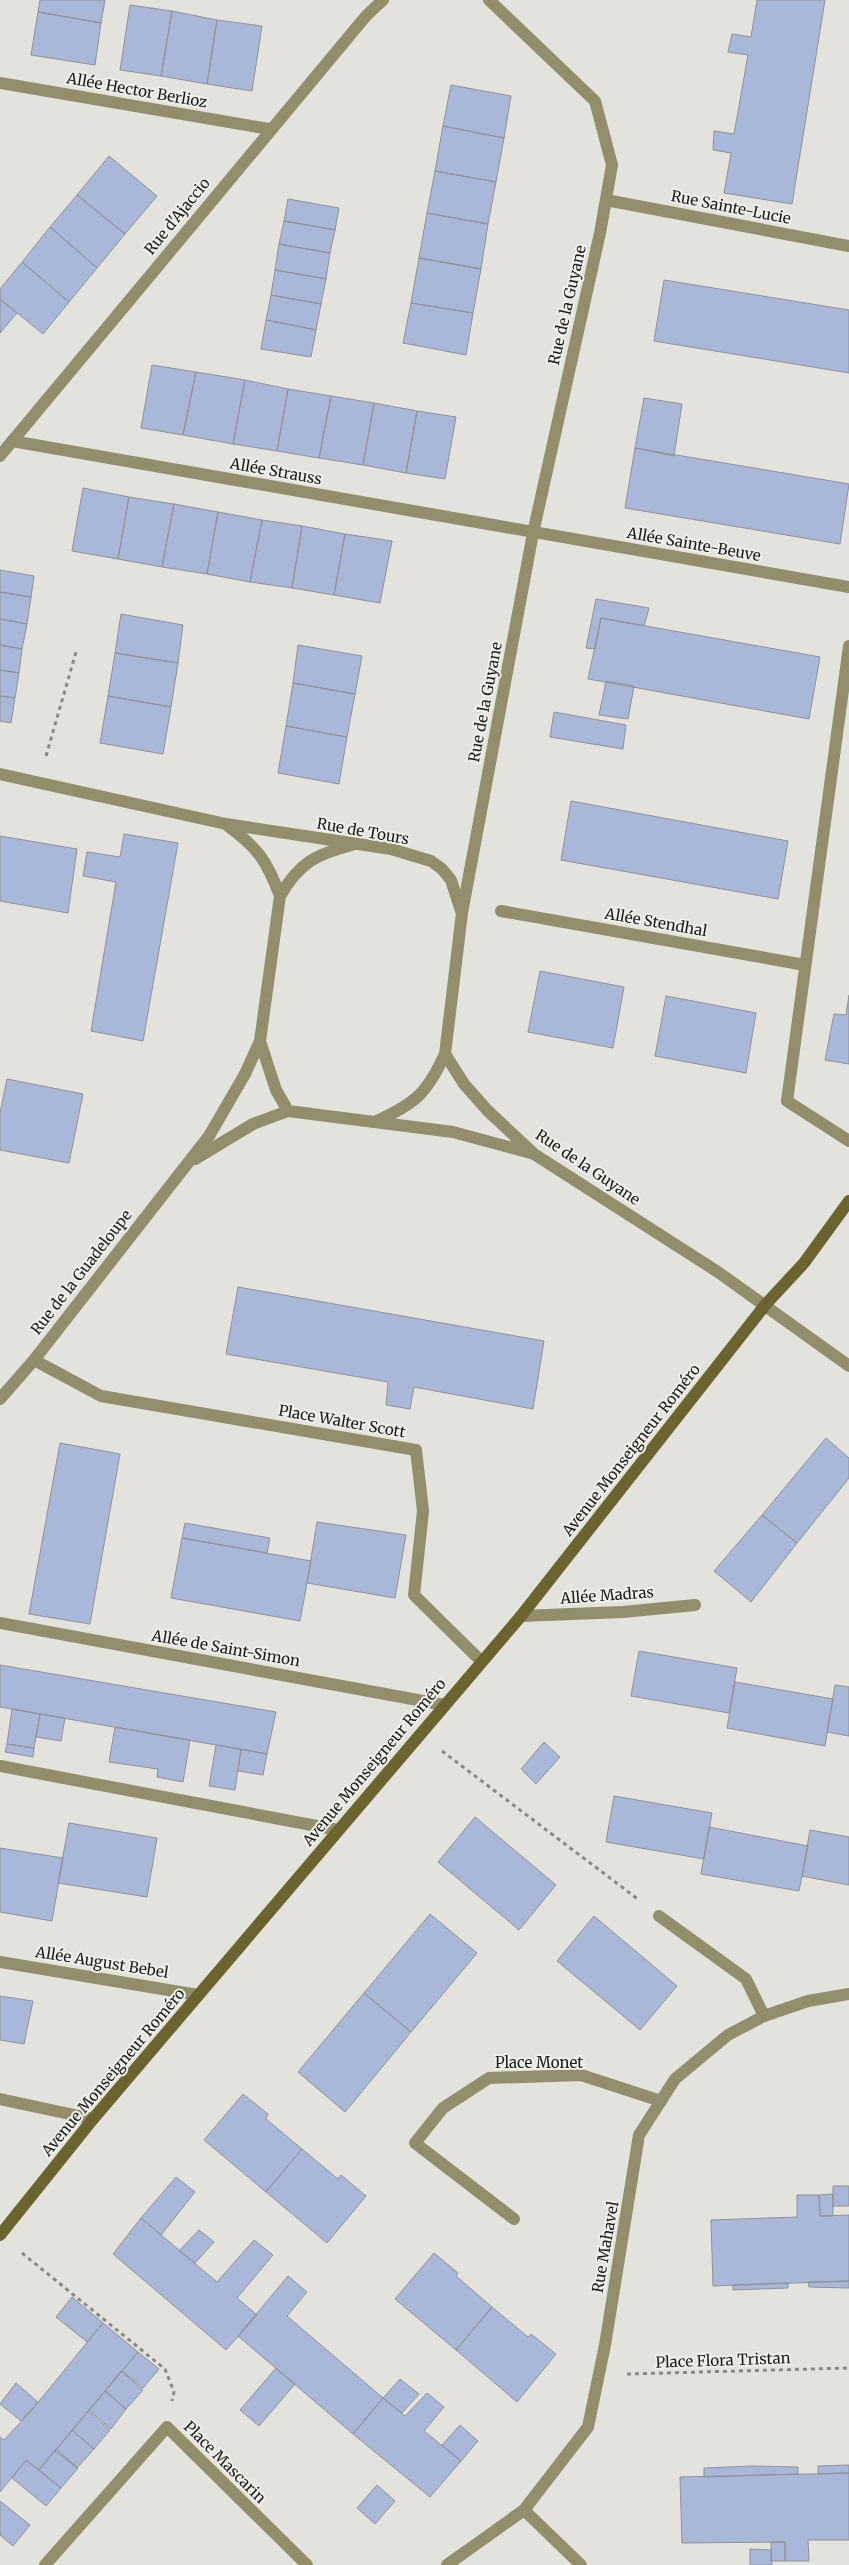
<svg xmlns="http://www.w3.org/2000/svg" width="849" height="2565" viewBox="0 0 849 2565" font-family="Merriweather,serif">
<rect width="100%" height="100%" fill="#e3e2dc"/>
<path fill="#a9b8d9" stroke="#8f9297" d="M40,0H105L101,23L38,12Z
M757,0H825L792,204L724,193L731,153L713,150L714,131L734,134L748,55L728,52L732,34L751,37Z
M130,5L172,11L161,76L120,70Z
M172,11L217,20L207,84L161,76Z
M38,12L101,23L95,65L31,55Z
M217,20L262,26L252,91L207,84Z
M451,85L511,96L504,138L443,126Z
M443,126L504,138L496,182L435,171Z
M109,156L157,196L125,234L77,195Z
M435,171L496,182L488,224L427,213Z
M77,195L125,234L97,268L50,227Z
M288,199L339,208L335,230L284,221Z
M427,213L488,224L481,269L419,258Z
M284,221L335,230L330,253L279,244Z
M50,227L97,268L69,302L22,262Z
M279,244L330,253L326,279L275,270Z
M419,258L481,269L473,313L411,303Z
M22,262L69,302L43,334L0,299V289Z
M275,270L326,279L321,304L271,295Z
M664,280L849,310V373L654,341Z
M271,295L321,304L316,330L266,320Z
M0,299L17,313L0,333Z
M411,303L473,313L466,355L403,343Z
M266,320L316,330L311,357L261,349Z
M152,365L196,372L183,435L141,428Z
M196,372L245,380L233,444L183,435Z
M245,380L288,389L277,451L233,444Z
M288,389L331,396L319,458L277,451Z
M331,396L374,403L363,465L319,458Z
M644,398L682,404L674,456L635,448Z
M374,403L417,411L406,473L363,465Z
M417,411L456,417L445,479L406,473Z
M635,448L849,484L840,544L625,508Z
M83,488L129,497L118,559L72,551Z
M129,497L174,504L162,567L118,559Z
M174,504L218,512L207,574L162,567Z
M218,512L262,520L250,582L207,574Z
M262,520L302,526L292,588L250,582Z
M302,526L345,534L334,595L292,588Z
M345,534L392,541L380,603L334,595Z
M0,570L34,576L31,597L0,592Z
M0,592L31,597L27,624L0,619Z
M596,599L649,608L644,626L601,618L595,649L586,648Z
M121,614L183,625L178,663L115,653Z
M601,618L820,657L809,719L588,679Z
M0,619L27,624L22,649L0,645Z
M0,645L22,649L19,673L0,670Z
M298,645L362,656L355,694L293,683Z
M115,653L178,663L171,707L108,696Z
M0,670L19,673L15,698L0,696Z
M606,681L634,686L628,719L599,715Z
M293,683L355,694L347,737L286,726Z
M0,696L15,698L11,723L0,721Z
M108,696L171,707L163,754L100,743Z
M554,712L626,725L623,749L550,737Z
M286,726L347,737L339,784L278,773Z
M571,801L788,841L778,899L561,860Z
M124,834L178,843L143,1041L91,1031L116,882L83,876L87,852L120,857Z
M0,836L77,849L68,913L0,901Z
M540,971L624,987L613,1048L528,1032Z
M849,995V1064L825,1060L834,1014L846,1015Z
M666,996L756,1013L746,1073L655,1056Z
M7,1079L83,1094L69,1163L0,1150V1113Z
M238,1287L544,1341L533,1409L414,1387L410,1409L386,1405L388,1382L226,1354Z
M826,1438L849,1458V1478L797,1543L762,1515Z
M60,1443L120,1454L90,1624L29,1614Z
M762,1515L797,1543L751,1602L714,1571Z
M317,1522L406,1535L395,1598L307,1583Z
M185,1523L270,1538L267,1553L182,1538Z
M182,1538L311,1561L300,1621L171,1598Z
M639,1651L737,1668L729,1713L631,1696Z
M0,1665L276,1712L267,1754L0,1707Z
M735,1682L833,1699L825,1746L727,1728Z
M835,1685L849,1687V1736L827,1732Z
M12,1709L40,1714L34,1748L7,1744Z
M40,1714L65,1718L61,1741L36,1737Z
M115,1727L190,1740L183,1782L157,1777L158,1769L109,1762Z
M544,1742L560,1757L536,1784L521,1769Z
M7,1744L34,1748L33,1757L5,1752Z
M216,1745L241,1749L235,1790L209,1786Z
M241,1749L267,1754L263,1775L238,1771Z
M614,1796L712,1813L704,1859L606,1842Z
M475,1817L556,1885L519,1930L438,1862Z
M69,1823L157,1838L147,1897L58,1883Z
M709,1827L808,1846L799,1891L701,1874Z
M810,1830L849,1837V1885L802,1876Z
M0,1848L63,1858L52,1921L0,1912Z
M430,1914L477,1953L411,2032L364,1993Z
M594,1916L677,1986L640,2030L557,1961Z
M364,1993L411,2032L345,2112L298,2072Z
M0,1996L33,2001L24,2044L0,2040Z
M243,2094L268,2114L266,2119L302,2149L266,2192L204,2140Z
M302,2149L338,2179L341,2175L366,2196L327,2243L266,2192Z
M176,2177L195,2192L161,2235L141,2218Z
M833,2186H849V2206H833Z
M833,2194V2216H820L819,2195Z
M797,2195H819L820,2216L849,2215V2281L713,2286L711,2220L797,2217Z
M141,2218L217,2282L254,2240L273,2255L237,2298L257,2315L226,2350L113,2254Z
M199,2230L214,2242L195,2263L179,2251Z
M434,2253L458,2273L456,2276L492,2307L456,2350L395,2299Z
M288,2276L307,2292L287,2316L383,2398L353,2434L238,2336Z
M849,2281V2288L809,2287L808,2282Z
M788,2283V2288L733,2290V2285Z
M72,2297L103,2323L87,2342L56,2317Z
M492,2307L528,2337L531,2334L556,2354L517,2402L456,2350Z
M103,2323L138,2352L39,2470L26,2460L0,2492V2437L4,2440L31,2411Z
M138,2352L159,2369L143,2388L122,2371Z
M276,2368L295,2384L259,2426L240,2410Z
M121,2371L143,2390L126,2409L105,2391Z
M400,2379L419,2394L402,2413L383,2398Z
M16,2383L38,2402L21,2421L0,2404Z
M105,2391L126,2409L111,2429L89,2410Z
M427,2393L444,2407L424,2431L461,2461L430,2497L353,2434L383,2398L405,2416Z
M88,2411L110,2430L94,2449L72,2430Z
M460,2425L478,2441L461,2461L442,2445Z
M72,2430L94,2449L77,2468L55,2451Z
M56,2449L78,2468L61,2488L39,2470Z
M26,2460L61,2488L46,2506L12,2478Z
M849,2465V2473L818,2474V2466Z
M753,2466L798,2467V2474L704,2477V2468Z
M849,2473V2540H808L809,2561H785V2542L682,2543L680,2477Z
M377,2485L395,2501L375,2524L357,2508Z
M0,2501L30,2525L13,2546L0,2535Z
M771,2542H785V2561H771Z
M750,2549L771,2550L772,2565H750Z"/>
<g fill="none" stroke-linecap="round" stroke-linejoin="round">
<path stroke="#8a8984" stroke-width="3" stroke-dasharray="4 4" stroke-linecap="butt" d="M46,756L76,652
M442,1751L639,1900
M22,2253L165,2369L174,2392L172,2401
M627,2374L849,2368"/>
<path stroke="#928d6a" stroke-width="12" d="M0,83L269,129
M12,441L849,587
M501,911L805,965
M34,1360L101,1396L416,1450L423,1511L414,1595L481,1661
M521,1616L623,1612L695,1605
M0,1623L445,1705
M0,1766L338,1830
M659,1916L746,1979L764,2016
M0,1962L198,1995
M0,2099L93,2119
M514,2219L415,2143L443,2108L489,2078L581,2075L661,2101"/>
<path stroke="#928d6a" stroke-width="12" d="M489,0L595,101L612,165L600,233L533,533L462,913L445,1054L464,1084L488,1111L534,1154L718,1272L849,1366
M606,200L849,246
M0,456L366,16L383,0
M849,646L787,1101L849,1141
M0,774L226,824L391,849L431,861L442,869L451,880L461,911
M228,826C258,848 267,861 280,896
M260,1041L276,1090L288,1111
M377,1121C416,1103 427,1093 445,1054
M195,1159L253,1124L288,1111L453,1132L531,1153
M0,1399L34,1360L209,1136L245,1074L260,1041L280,896C299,863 316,854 352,845
M524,2510L581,2565
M45,2565L167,2427L307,2565
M447,2565L524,2510L588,2427L605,2345L639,2135L675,2079L728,2035L764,2016L808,2001L849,1994"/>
<path stroke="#6c642e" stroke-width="12" d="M0,2235L93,2119L521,1616L766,1304L804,1263L849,1201"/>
</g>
<g text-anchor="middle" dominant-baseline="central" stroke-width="4" stroke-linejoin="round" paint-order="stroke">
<g font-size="15" fill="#1c1b19" stroke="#f0efe9">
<text transform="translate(137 90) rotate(10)">Allée Hector Berlioz</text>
<text transform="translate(731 207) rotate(11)">Rue Sainte-Lucie</text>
<text transform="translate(177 216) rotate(-51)">Rue d'Ajaccio</text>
<text transform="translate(567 305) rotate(-77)">Rue de la Guyane</text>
<text transform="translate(276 471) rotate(10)">Allée Strauss</text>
<text transform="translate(694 544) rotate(10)">Allée Sainte-Beuve</text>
<text transform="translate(485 702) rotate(-79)">Rue de la Guyane</text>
<text transform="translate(363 831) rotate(10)">Rue de Tours</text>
<text transform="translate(656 922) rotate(10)">Allée Stendhal</text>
<text transform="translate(588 1167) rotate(34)">Rue de la Guyane</text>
<text transform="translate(81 1272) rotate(-52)">Rue de la Guadeloupe</text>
<text transform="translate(342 1421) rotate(10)">Place Walter Scott</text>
<text transform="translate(631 1450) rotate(-52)">Avenue Monseigneur Roméro</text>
<text transform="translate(607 1595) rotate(-4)">Allée Madras</text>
<text transform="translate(226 1648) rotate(10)">Allée de Saint-Simon</text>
<text transform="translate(374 1762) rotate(-50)">Avenue Monseigneur Roméro</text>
<text transform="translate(102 1962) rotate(9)">Allée August Bebel</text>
<text x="539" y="2062">Place Monet</text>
<text transform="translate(113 2072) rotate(-50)">Avenue Monseigneur Roméro</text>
<text transform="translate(605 2247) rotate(-80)">Rue Mahavel</text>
<text transform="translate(723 2360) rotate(-2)">Place Flora Tristan</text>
<text transform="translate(225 2462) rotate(45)">Place Mascarin</text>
</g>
</g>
</svg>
